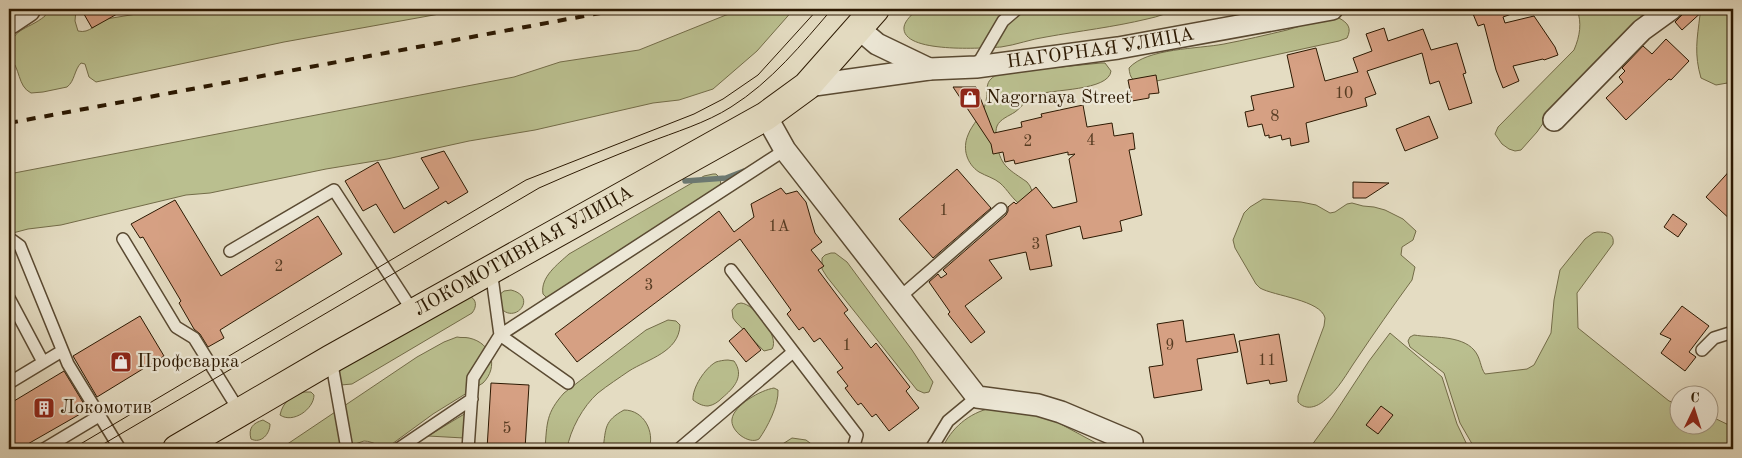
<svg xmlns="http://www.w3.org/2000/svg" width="1742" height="458" viewBox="0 0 1742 458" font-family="'Old Standard TT',serif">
<rect width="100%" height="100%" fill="#e4dcc2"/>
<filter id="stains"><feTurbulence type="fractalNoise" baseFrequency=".004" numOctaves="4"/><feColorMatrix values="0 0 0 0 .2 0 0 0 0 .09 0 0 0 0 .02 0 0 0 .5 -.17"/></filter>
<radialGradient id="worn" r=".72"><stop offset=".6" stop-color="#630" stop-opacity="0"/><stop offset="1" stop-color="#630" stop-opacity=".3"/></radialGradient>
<path fill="#babf8f" stroke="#736c48" d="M47,9H76L75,21L78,31C90,34 96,23 106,19L167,9H467L284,42L96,82L89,77L85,64L81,63C74,70 75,81 67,87L43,92L31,93C17,86 21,68 9,57C9,27 27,31 45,16Z
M747,9H794L757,51L713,89L679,100L653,103L535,130L469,141L387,159L326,169L210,193L186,195L61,225L28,229L9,234V174L514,77L560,62L639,50L726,15Z
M917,9H1180C1169,12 1158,17 1147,19C1114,27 1079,31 1046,37C1031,39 1016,45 1001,47C985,48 901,54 904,27C905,20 913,14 917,9Z
M1577,9H1662L1564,93L1537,132L1521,150L1515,151L1509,149L1502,144L1495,134L1498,127L1574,50C1580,36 1582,23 1577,9Z
M1707,9H1733V82L1716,85L1701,78C1694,54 1697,39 1700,15Z
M1339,18C1348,23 1352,28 1347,38L1339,41L1143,84C1133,81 1130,79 1129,68C1147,48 1198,49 1224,44C1245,40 1266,35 1287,30C1304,25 1320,19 1339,18Z
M1101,63H1105L1111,71C1109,91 1052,89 1035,95C1026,99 1022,107 1015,112C1009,116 1000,119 997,126C995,132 996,140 997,145C1001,167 1010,170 1027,182L1030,186L1034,196L1021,205C1012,199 1008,190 1000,183C994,178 986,176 979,172C967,164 962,149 968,135C972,124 982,116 985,105C990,89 981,81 1001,73Z
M713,174H716L720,178L721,186L547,298L543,294C540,277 558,264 569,254L704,176Z
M1263,199L1301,202L1316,205L1330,213L1335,212L1347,204L1352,203L1363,206L1374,207L1385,210L1403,219L1416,231L1413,240L1402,247L1401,255L1415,267L1412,280C1393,306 1374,333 1356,360C1347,373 1338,390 1325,400C1317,407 1306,411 1298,402V396L1324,326C1324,323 1325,321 1325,318C1321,300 1274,296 1260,288L1256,284L1235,248L1233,240L1244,213L1250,207Z
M1597,232C1606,232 1615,233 1613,244L1577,293L1578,328L1669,401L1679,404L1680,426H1710V416L1733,427V449H1475L1460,423L1444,373L1410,347L1408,341L1410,337L1414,335C1432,338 1461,335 1474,350C1481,358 1480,367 1485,374L1527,369L1534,365L1551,333L1554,300L1560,270L1585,239L1593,233Z
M831,253H835L847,262L912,350L933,382L929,392L924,393L917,390L827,277L822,269V258L825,255Z
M511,290C539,297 514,326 500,307L499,295L504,291Z
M469,296C477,299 477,307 472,313L352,384L341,385L338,373L344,367Z
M741,303C755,304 780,337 772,349L764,351L736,322L733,318L732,310L737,304Z
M668,320L676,321L680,325C679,352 648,359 629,371C619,378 608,385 598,393C583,406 570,430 567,449H545C547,423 546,413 564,393L646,330Z
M1390,333L1442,377L1457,424L1469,449H1309L1333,416L1369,361Z
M457,337C461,338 465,337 469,338C492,343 499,367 483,383L433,414L392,444C382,450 374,441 364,441L355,444L351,449H280L417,357L444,342Z
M728,360L734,361C745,376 734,388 722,398C718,402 714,405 708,406C702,406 697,403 693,400C692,388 705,368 716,362C719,361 724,360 728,360Z
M774,388L778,390C779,405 767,428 759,439C749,445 730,431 732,419C734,405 761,390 774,388Z
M304,392H311L314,395C314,409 293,424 280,415C283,401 292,396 304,392Z
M991,408L1044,415L1107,449H942C951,428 969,413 991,408Z
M624,410C644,410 655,432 649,449H603C606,428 604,421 624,410Z
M466,413L464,438L428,436Z
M263,420L270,424C270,434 261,444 251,439C248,428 253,423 263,420Z
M792,438L806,440L818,449H778L781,445Z"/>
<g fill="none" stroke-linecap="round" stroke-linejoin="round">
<path stroke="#6d7971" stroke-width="5.5" d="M685,181L726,178L744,171"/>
</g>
<path fill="#d6a083" stroke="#2c1902" d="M81,9H126L92,28Z
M1471,9H1519L1520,11L1503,17L1505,23L1534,16L1555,47L1558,55L1544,60L1543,59L1513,66L1519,81L1503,88L1496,70L1484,24L1478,26Z
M1683,9H1705L1682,30L1675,22L1682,15Z
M1384,28L1388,41L1423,29L1431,50L1457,43L1466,73L1463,74L1472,103L1449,110L1439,81L1430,84L1422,53L1367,71L1376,94L1365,98L1367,106L1306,123L1309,142L1291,146L1290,138L1282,140L1281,135L1269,138V135L1265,136L1262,124L1248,127L1245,112L1254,110L1251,96L1294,87L1287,55L1316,48L1325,81L1358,72L1353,58L1372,51L1366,34Z
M1666,39L1689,61L1671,80L1669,79L1626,120L1606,98L1623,82L1619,77L1625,71L1622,68L1643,46L1652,54Z
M1156,75L1159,93L1149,94V98L1132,101L1128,80Z
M953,87H976L994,133L1022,127L1021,122L1042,117L1041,114L1083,105L1087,127L1112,123L1114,136L1133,133L1135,149L1129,150L1142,215L1120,221L1122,231L1083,239L1080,226L1046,235L1052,266L1030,270L1026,252L989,260L1002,278L965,306L985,332L971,343L948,314L950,312L929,282L938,274L941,278L947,274L943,270L1006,215L1008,211V207L1014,202L1016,204L1036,187L1053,208L1077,202L1069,159L1075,154L1068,155V152L1015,164L1014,160L1005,162L1003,152L993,154L991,144Z
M1429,116L1438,138L1405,151L1396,129Z
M444,151L468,192L448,204L446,201L394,233L376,204L363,211L345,181L378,162L404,209L439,188L421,158Z
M1733,167V222L1706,197Z
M957,169L991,208L933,258L899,219Z
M1353,182L1389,183L1366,198H1353Z
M781,188L786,194L797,191L806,202L815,233L822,242L811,250L824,266L818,270L848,310L844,313L871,348L876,343L910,387L906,391L919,408L889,431L876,414L872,417L861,403L858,405L845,388L848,386L837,372L843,368L820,338L814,342L803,327L799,330L787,314L791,310L740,239L577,362L555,334L719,211L734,232L754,217L751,204Z
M175,200L221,276L318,216L342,254L220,330L224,338L208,347L200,334L194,329L179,303L181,301L143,237L140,238L131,224Z
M1673,214L1687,224L1678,237L1664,227Z
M1682,306L1709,326L1689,352L1696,357L1685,371L1661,353L1671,339L1660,334Z
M140,316L164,356L97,397L73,356Z
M1183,320L1186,342L1234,334L1238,352L1197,359L1202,390L1154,398L1149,367L1163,365L1157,324Z
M744,328L761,350L746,362L729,341Z
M1279,334L1287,381L1270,384L1269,380L1247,384L1239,341Z
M64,371L84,404L79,408L82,413L19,449H9V404Z
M491,383L529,385L525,449H487Z
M1381,406L1393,415L1378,434L1366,425Z"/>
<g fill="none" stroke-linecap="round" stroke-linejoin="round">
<g stroke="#5a4a32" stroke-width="14">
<path id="service" d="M976,67L1003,21L1017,9
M9,238L20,246L68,364L120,449
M123,239L176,327L194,338L240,412
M230,251L334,190L414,313
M491,270L500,335L785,150
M731,270L857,435L853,449
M900,297L1001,209
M9,298L43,362
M1702,350L1714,338L1733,332
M331,359L347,449
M9,383L62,351
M44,449L99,416
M398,449L472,399
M468,449L473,378L500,335L568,383
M679,449L793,352
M931,449L948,421L977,397"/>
</g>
<g stroke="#5a4a32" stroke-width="24">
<g id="minor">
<path d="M858,28L877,44L929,69"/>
<path id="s1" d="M807,86L929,69L976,67L1118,48L1332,9"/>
<path d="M766,116L785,150L977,397L1038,405L1061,412L1132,442"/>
<path d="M1554,120L1642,30L1671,9"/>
</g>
</g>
<g stroke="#5a4a32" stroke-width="29">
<path id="tertiary" d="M9,21L27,9"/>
</g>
<g stroke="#2c1902" stroke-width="30">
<g id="primary">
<path id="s2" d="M177,449L331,359L766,116L807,86L875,9"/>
</g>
</g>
<use href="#service" stroke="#ede8d7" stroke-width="11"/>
<use href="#minor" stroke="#ede8d7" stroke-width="21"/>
<use href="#tertiary" stroke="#ede8d7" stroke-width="26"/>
<use href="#primary" stroke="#e4dcc2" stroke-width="28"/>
<path stroke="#2c1902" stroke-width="1" d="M72,449L526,180L694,114L723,99L758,75L818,9
M95,449L539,188C575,172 611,157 647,143C675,132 706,123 731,107C771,82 802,44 832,9"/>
<path stroke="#2c1902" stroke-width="4" stroke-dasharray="9 9" stroke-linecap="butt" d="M9,123L622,9"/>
</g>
<defs>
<g id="shop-square" transform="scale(1.125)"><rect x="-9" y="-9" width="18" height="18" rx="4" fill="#8f2418" stroke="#ede8d7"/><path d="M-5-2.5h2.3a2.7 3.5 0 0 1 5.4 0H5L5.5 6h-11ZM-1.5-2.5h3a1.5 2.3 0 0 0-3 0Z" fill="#fff"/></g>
<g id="building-square" transform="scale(1.125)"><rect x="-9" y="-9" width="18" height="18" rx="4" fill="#8f2418" stroke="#ede8d7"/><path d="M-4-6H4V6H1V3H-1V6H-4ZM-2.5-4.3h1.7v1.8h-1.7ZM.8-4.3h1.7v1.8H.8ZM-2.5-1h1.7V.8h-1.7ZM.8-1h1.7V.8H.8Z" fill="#fff"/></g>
</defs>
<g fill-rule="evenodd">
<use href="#shop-square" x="970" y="98"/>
<use href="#shop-square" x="121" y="362"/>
<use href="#building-square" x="44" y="408"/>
</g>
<g text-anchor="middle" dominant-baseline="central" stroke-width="4.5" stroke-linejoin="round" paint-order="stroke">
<g font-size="16" fill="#563b22">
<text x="1344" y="94">10</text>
<text x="1275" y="117">8</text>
<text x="1091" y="141">4</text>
<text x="1028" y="142">2</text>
<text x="944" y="211">1</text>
<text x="779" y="227">1А</text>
<text x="1036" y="245">3</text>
<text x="279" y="267">2</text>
<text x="649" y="286">3</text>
<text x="847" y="346">1</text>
<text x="1170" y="346">9</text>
<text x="1267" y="361">11</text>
<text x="507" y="429">5</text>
</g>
<g font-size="19" fill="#2c1902" stroke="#ede8d7">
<text stroke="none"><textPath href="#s1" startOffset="296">НАГОРНАЯ УЛИЦА</textPath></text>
<text stroke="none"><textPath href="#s2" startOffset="399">ЛОКОМОТИВНАЯ УЛИЦА</textPath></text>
</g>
<g font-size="19" fill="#2c1902" stroke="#ede8d7" text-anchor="start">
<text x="986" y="98">Nagornaya Street</text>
<text x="137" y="362">Профсварка</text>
<text x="60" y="408">Локомотив</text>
</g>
</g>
<rect width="1742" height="458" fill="none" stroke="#e4dcc2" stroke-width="30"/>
<rect x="10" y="10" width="1722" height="438" fill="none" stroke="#2c1902" stroke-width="2.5"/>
<rect x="15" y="15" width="1712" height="428" fill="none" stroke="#2c1902"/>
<g transform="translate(1694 410) rotate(4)"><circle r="24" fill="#ede8d7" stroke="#a09582"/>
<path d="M0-4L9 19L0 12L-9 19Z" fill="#8f2418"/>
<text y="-8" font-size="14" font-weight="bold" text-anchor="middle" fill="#2c1902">С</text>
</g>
<rect width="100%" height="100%" filter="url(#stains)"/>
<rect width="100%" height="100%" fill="url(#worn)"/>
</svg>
